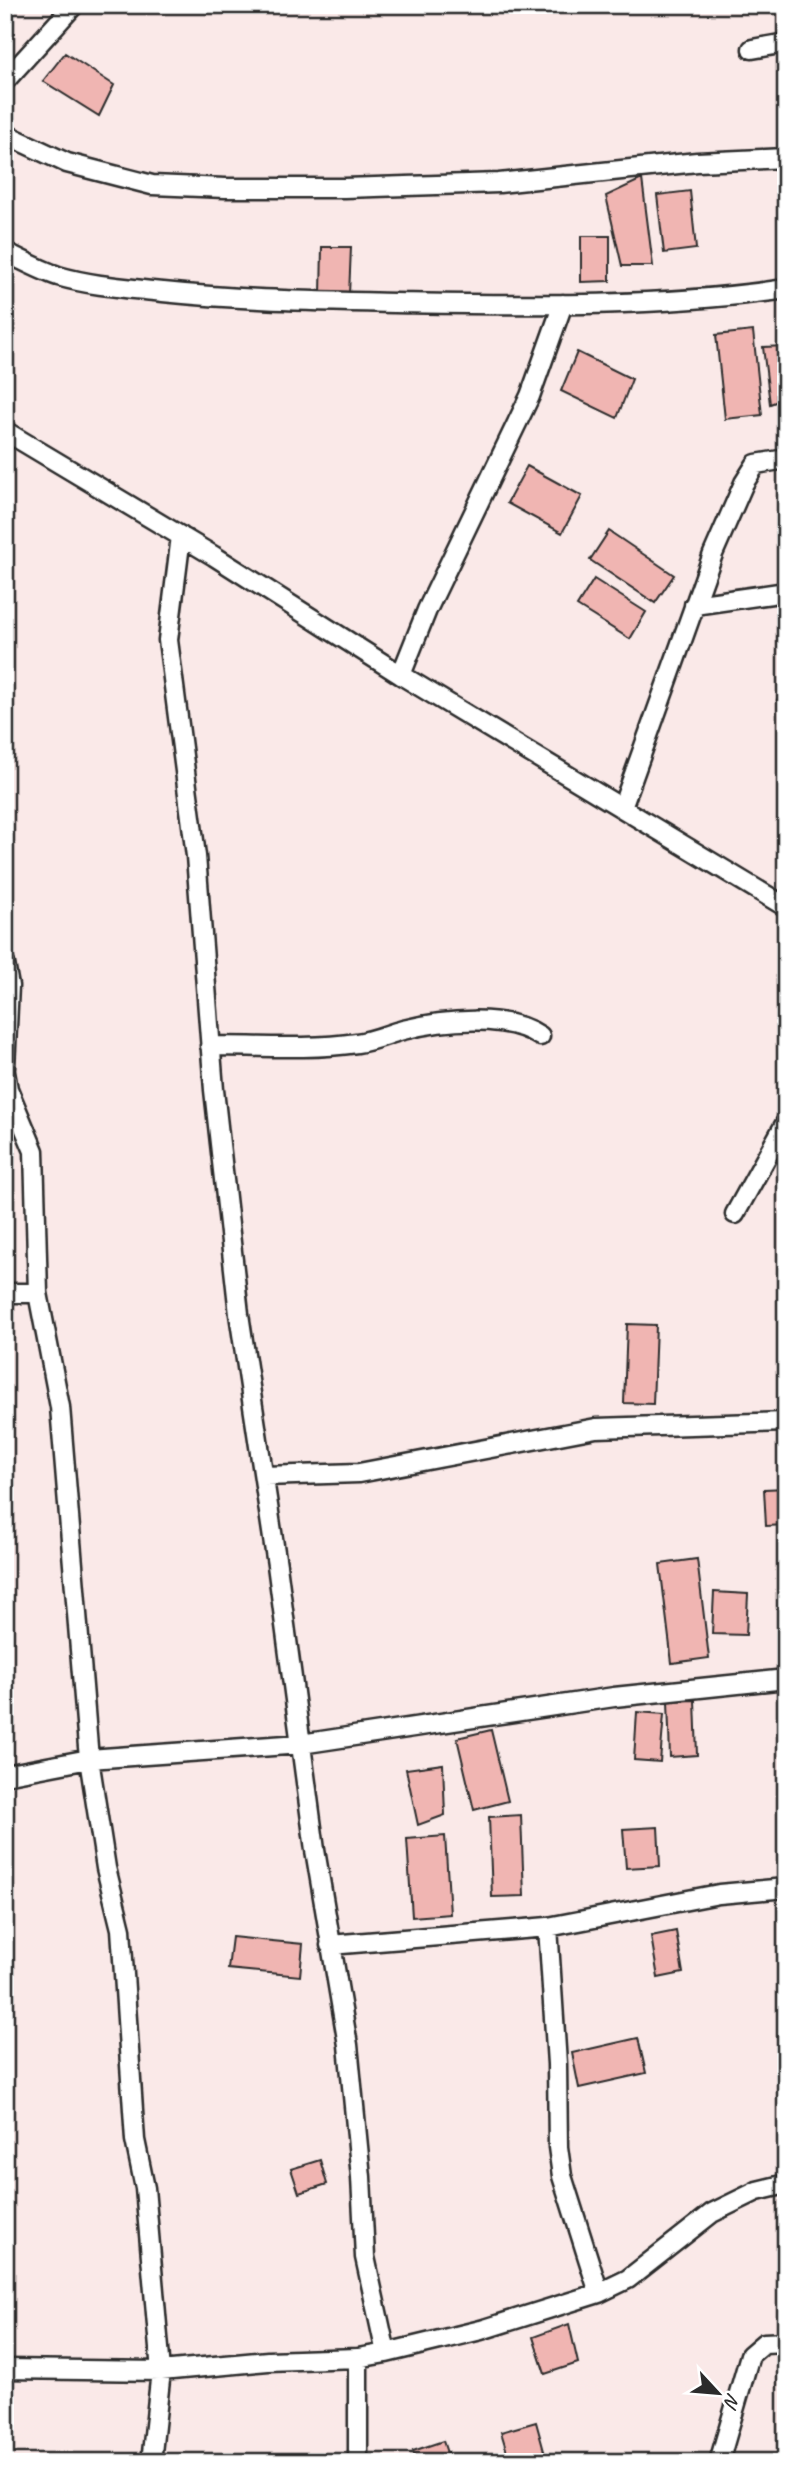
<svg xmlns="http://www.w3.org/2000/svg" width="791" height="2467" viewBox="0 0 791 2467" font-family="Caveat,sans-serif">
<rect width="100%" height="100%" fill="#fae9e8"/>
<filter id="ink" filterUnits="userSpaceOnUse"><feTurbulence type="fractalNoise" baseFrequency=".0143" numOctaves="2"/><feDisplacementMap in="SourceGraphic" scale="14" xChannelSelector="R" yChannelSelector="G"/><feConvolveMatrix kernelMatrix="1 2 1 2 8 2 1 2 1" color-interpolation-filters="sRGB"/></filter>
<g filter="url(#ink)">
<path fill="#f0b5b2" stroke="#2b2b2b" stroke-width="2" d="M65,53L114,85L99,116L43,81Z
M642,179L653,266H622L606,196Z
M690,191L696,249L664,253L657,195Z
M581,236H610V281L581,282Z
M322,247H351L349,295L321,294Z
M753,331L762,415L725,419L716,335Z
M786,346V398L770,404L763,347Z
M577,352L632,379L617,418L561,391Z
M527,466L582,496L562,533L507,503Z
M609,531L674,575L655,603L590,560Z
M594,579L646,612L630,639L577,606Z
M786,682V704L777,700Z
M627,1324L656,1325L653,1404L624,1403Z
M786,1488V1525L766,1526L764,1489Z
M697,1559L709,1658L672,1663L660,1564Z
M714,1592L748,1594L746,1635L712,1634Z
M695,1700L697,1755L670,1757L668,1701Z
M637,1712L664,1714L660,1762L634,1760Z
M491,1730L508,1801L474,1810L457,1738Z
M443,1764L445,1815L418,1825L406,1769Z
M521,1815L524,1896L492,1897L489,1817Z
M658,1827L660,1866L626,1868L623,1829Z
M445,1836L450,1914L412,1917L407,1839Z
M676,1931L683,1973L658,1978L651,1936Z
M232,1937L303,1944L300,1976L228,1969Z
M638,2038L646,2073L579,2088L572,2053Z
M320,2160L327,2184L299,2193L291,2169Z
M569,2324L578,2363L545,2374L533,2337Z
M536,2422L547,2462H510L501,2432Z
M443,2441L450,2462H416L413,2451Z"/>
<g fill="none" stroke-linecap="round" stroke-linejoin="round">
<g stroke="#2b2b2b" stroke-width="23">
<path id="minor" d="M752,49L786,43
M5,81L74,5
M5,134L67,163L152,185L225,188H344L499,183L697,162L786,158
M5,252C22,260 40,270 58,276C92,286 127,288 163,292C240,300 317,301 395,303C525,305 657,308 786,289
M5,431L214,556L401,675L786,907
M181,536L168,640L196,856L214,1090L239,1314L277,1565L315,1850L348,2045L361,2177L365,2257L386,2353
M694,605L786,592
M401,675L427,610L530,396L563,304
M622,808L713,554L744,483L756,464L786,459
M5,964L9,986L5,1068
M210,1046C259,1046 308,1050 357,1043C373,1041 388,1034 403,1030C442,1020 507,1013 540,1036
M5,1072L8,1089L34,1151L38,1293L60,1407L89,1759L106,1868L121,1929L135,2140L145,2188L161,2371L151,2462
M735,1214L786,1122
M5,1293H38
M264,1476L359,1473L596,1428L786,1422
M5,1775L89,1759L301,1744L614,1697L786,1679
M548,1927L557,2064L558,2147L562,2176L599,2293
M330,1945L548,1927L719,1894L786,1888
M5,2369L161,2371L268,2361L358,2358L386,2353L481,2330L599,2293L628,2279L712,2213L757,2191L786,2184
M358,2462V2358
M719,2462L750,2355L764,2343L786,2342"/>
</g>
<use href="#minor" stroke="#fff" stroke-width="18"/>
</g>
</g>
<rect width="791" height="2467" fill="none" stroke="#fff" stroke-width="28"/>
<rect x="14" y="14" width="763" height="2439" fill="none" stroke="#2b2b2b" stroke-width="2.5" filter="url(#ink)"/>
<g transform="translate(718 2393) rotate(116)" stroke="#ffffff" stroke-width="5" paint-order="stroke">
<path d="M0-5L12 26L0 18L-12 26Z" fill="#2b2b2b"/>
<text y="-10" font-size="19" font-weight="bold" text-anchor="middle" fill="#2b2b2b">N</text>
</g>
</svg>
